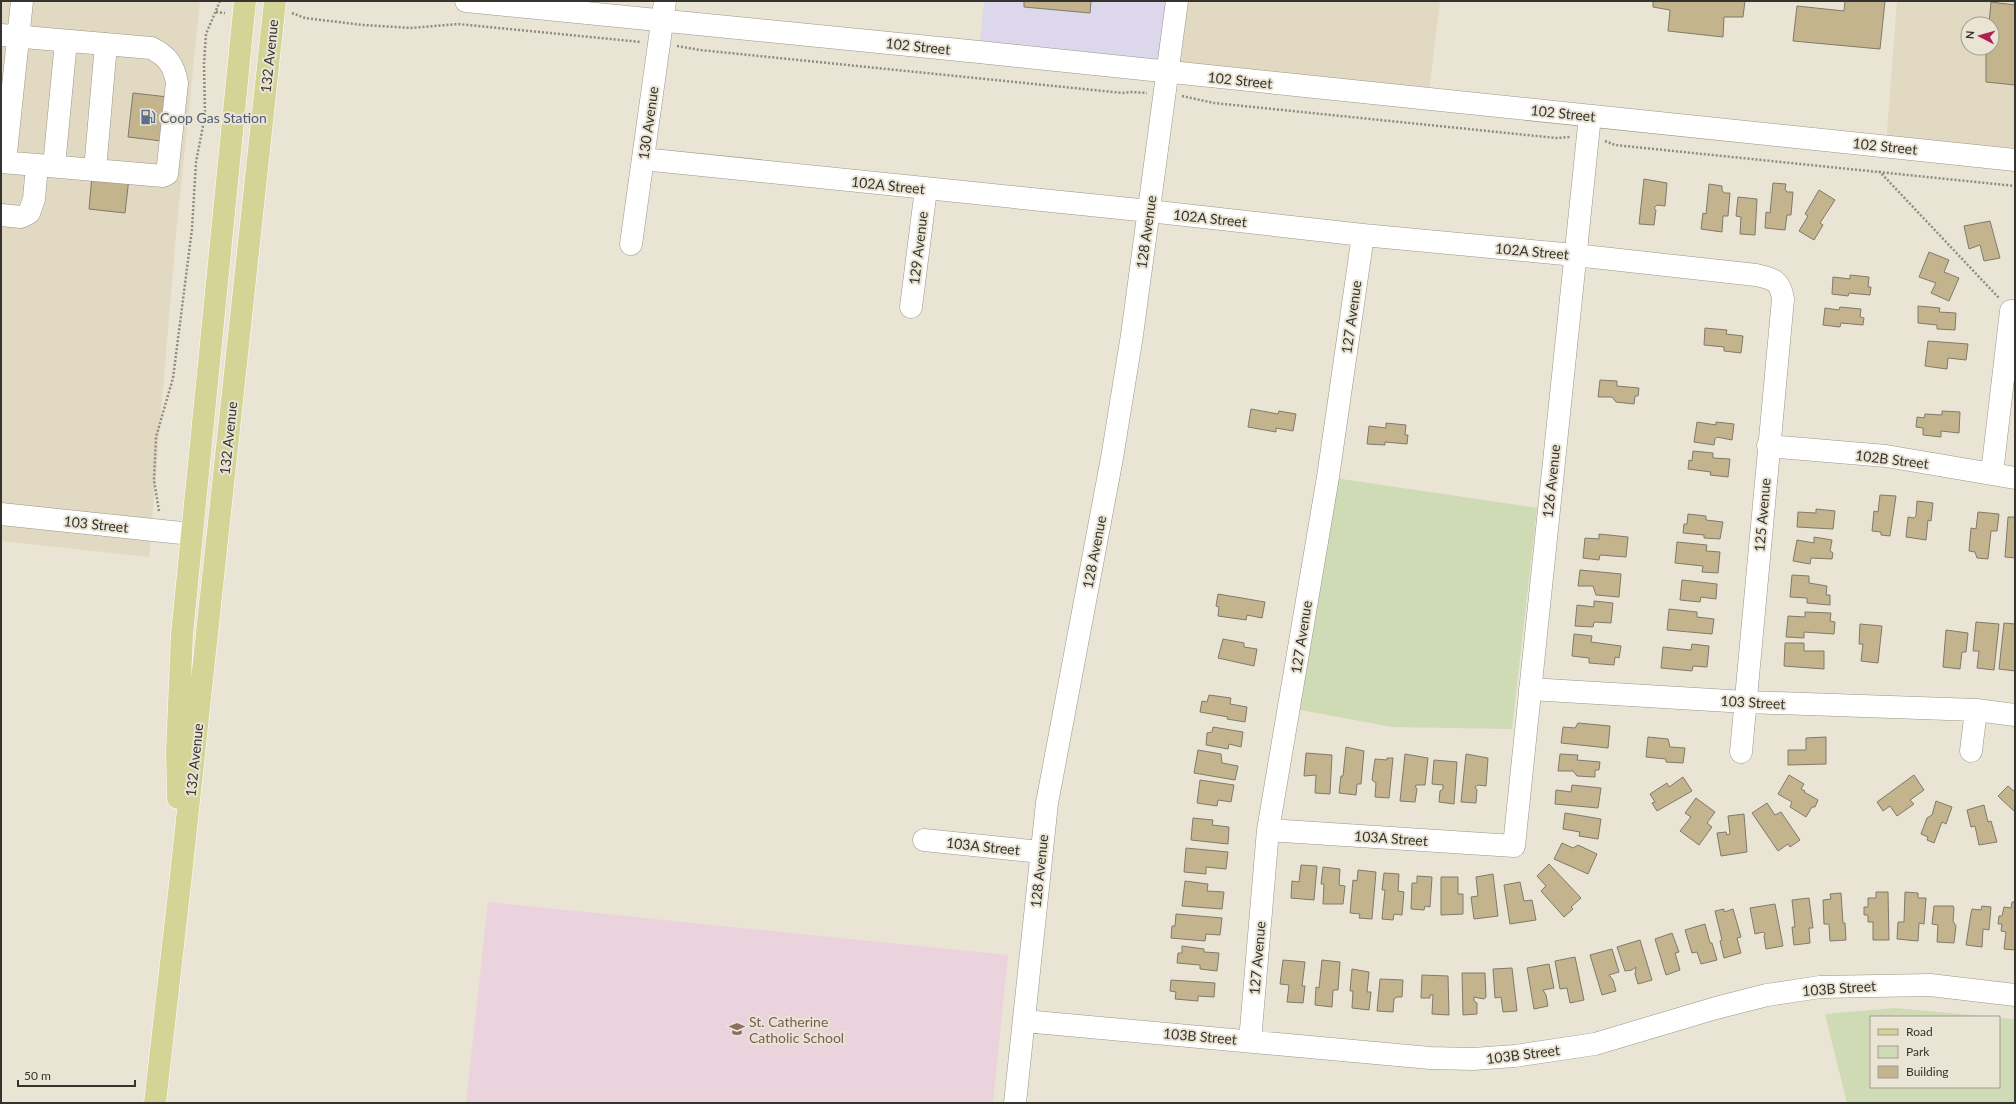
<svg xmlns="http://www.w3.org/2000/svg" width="2016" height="1104" viewBox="0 0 2016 1104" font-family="Lato,sans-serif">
<rect width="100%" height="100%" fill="#eae4d4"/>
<path fill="#e1d9c2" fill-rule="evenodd" d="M1,1H200L176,234L149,557L1,541Z
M1177,1H1440L1428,99L1169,73Z
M1897,1H2015V160L1886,145ZM1968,24H1992V48H1968Z"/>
<path fill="#ddd7ec" d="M984,1H1177L1169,73L979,52Z"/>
<path fill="#ebd3de" d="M488,902L1008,955L993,1103H466Z"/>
<path fill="#cedbb5" d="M1328,477L1537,508L1512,729L1392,727L1290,708Z
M1895,1008L1992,1017H1871V1087H1999V1018L2015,1019V1103H1847L1825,1014Z"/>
<path fill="#c3b48e" stroke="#807a6c" d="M1024,1H1091L1090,13L1024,7Z
M1653,1H1745L1743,17H1724L1723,37L1668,31L1670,10L1653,7Z
M1845,1H1885L1880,49L1793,41L1797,6L1844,11Z
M1991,2L2015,5V85L1986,82V48H1992V24H1989Z
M133,93L168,97L162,141L128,137Z
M92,175L129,178L125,213L89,209Z
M1644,179L1667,183L1665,206L1657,205L1654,208L1656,210L1654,225L1639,224Z
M1773,183L1786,184L1785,189L1787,192H1793L1791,215H1787L1785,230L1765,228L1766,212L1770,213Z
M1709,184L1722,186V190L1724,193H1730L1728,216H1723L1722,232L1701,229L1703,213L1706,214Z
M1819,190L1835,200L1820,223L1823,225L1814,240L1799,231L1808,216L1805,214Z
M1738,197L1757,199L1755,235L1740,234L1741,217L1736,216Z
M1990,221L2000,258L1984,261L1980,245L1969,249L1964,226Z
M1929,252L1949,260L1944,272L1959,278L1949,301L1931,293L1936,283L1919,277Z
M1850,275L1869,277L1868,287H1871L1870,295L1849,293L1848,296L1832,294L1833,277L1850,279Z
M1918,306L1940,308L1939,312L1956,313L1955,330L1937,329V325L1918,323Z
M1840,307L1861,309L1860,317L1864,318L1863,325L1841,323L1840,327L1823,325L1825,308L1839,310Z
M1705,328L1727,330L1726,334L1743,336L1741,353L1724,351V347L1704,345Z
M1928,341L1968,344L1966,360L1948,358L1947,369L1925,366Z
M1600,380L1617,381V386L1639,388L1638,396H1635L1634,404L1616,402L1612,397H1598Z
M1251,409L1278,414L1279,411L1296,414L1293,431L1276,428V432L1248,427Z
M1942,411L1960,412L1959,433L1941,431V437L1923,435V428L1916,427L1917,417L1924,418L1925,414L1942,415Z
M1697,422L1716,425V422L1734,424L1732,440L1717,437L1715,439L1714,445L1694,442Z
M1386,423L1406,425L1405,435H1408L1407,444L1385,442V445L1367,444L1369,426L1386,428Z
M1693,451L1713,453V458L1730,459L1728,477L1710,475L1711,472L1688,469L1689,460L1692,461Z
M1880,495L1896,496L1890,536L1881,535V532L1872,531L1874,511L1878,512Z
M1917,501L1933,503L1931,521L1928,520L1926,540L1906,537L1908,517L1914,518L1916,516Z
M1816,509L1835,511L1833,529L1797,527L1798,512L1816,513Z
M1978,512L1999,514L1997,531H1991L1988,559L1977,558L1975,552L1969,551L1971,528L1976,529Z
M1688,514L1706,516V520L1723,522L1720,539L1704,538V535L1683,533L1684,524H1687Z
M2008,517H2015V558L2005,557Z
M1599,534L1628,537L1626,557L1600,555L1599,560L1583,558L1585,538L1599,539Z
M1814,537L1832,540L1830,551L1833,553L1832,559L1811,558L1810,564L1793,561L1797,540L1814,543Z
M1677,542L1707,545L1706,551L1720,552L1718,573L1702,572L1703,566L1675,563Z
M1580,570L1621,574L1619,597L1596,595L1593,586H1578Z
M1792,575L1809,576V583L1827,586L1826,595H1830V605L1807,603V598L1790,597Z
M1682,580L1717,584L1716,599L1701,597L1700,602L1680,600Z
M1218,594L1265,602L1262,618L1247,615L1246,620L1218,616L1219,607L1216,606Z
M1594,601L1613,603L1611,623L1594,622L1593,627L1575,626L1577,605L1594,607Z
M1669,609L1697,612V617L1714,619L1712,634L1667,630Z
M1805,612L1831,613L1830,621L1835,622L1834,634L1804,632V638L1786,637L1788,616L1805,617Z
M1976,622L1999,624L1994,670L1977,668L1979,651H1973Z
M2004,623L2015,624V671L1999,669Z
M1860,624L1882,626L1878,663L1861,661L1863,644H1859Z
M1946,630L1968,633L1966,652H1962L1960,669L1943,667Z
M1574,634L1592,636L1591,642L1621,646L1619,658L1615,657L1614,665L1589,663V658L1572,656Z
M1223,639L1244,643V647L1257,649L1254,666L1218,658Z
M1785,643H1804V651H1824V669L1784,666Z
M1692,644L1709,646L1707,667L1693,666L1692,671L1661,668L1663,647L1691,650Z
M1209,695L1231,698L1230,704L1247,707L1245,722L1227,719L1228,717L1200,712L1202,701L1207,702Z
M1578,723L1610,726L1608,748L1561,743L1563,727L1575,728Z
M1213,727L1243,732L1241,747L1229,744L1228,749L1206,745L1207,733L1212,732Z
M1648,737L1668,739L1670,747L1685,748L1683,763L1666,762V759L1646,757Z
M1826,737V764L1788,765V750H1806V738Z
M1346,747L1364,751L1361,784H1357L1356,795L1339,793L1341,776H1343Z
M1198,750L1221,754L1222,763L1238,766L1235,780L1194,773Z
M1306,753L1332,755L1330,794L1315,793L1316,775L1304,776Z
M1405,754L1428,758L1425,785H1417L1415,786L1417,789L1415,802L1400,801Z
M1466,754L1488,758L1486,786L1478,785L1475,787L1477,790L1476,803L1461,802Z
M1560,754L1578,755L1577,760L1600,762L1599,770H1595V777L1577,776L1573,771H1558Z
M1387,758H1393L1389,798L1375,797L1376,783L1372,780L1375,759L1387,760Z
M1434,760L1457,762L1454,804L1439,802L1440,791L1443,789V785L1432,784Z
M1789,775L1804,784L1801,789L1805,791L1804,792L1818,800L1815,807H1812L1806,817L1790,807L1792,802L1778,794Z
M1914,775L1924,790L1910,800L1914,804L1897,816L1890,806L1883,811L1877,802Z
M1683,777L1692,791L1657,811L1652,803L1655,802L1650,794L1667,783L1669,787Z
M1200,780L1234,785L1231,802L1218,800L1217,806L1197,803Z
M1572,785L1601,788L1598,808L1555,804L1556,790L1571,792Z
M2008,786L2015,792V812L1998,796Z
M1696,798L1715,812L1707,823L1712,827L1699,845L1680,831L1691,817L1685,813Z
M1936,801L1952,807L1946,824L1942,822L1934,843L1927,840L1928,837L1921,834L1927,818L1932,815Z
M1767,803L1775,815L1781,812L1800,840L1790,847L1788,844L1778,851L1752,813Z
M1984,805L1988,822L1991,821L1997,842L1979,845L1975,826L1971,827L1967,810Z
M1565,813L1601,819L1598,839L1579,836L1580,832L1563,829Z
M1744,814L1747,852L1721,856L1717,833L1726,832L1727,835L1730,834L1728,816Z
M1193,818L1213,820L1212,825L1229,827L1228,844L1191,840Z
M1562,843L1573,848L1578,845L1597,854L1588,874L1554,859Z
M1186,848L1228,852L1226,869L1206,867V874L1184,872Z
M1549,864L1581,898L1571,907L1573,909L1564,917L1541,891L1546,886L1537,876Z
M1301,865L1317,866L1314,900L1291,898L1292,881L1299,882Z
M1323,867L1340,869L1339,885L1345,886L1343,904H1323L1324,884H1321Z
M1358,870L1376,872L1372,919L1359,918L1360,914L1350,913L1353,880L1357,881Z
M1384,873L1399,874L1398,891L1404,892L1402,915L1394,914L1393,920L1382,919L1385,890H1382Z
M1493,874L1498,916L1474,919L1471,897L1478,896L1476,877Z
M1417,876L1432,877L1430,907L1425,906L1424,910L1411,909L1412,883H1417Z
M1441,877H1458V894H1463V914L1441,915Z
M1185,881L1208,884L1207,891L1224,892L1222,909L1182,906Z
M1520,882L1524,901L1532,900L1536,920L1510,924L1504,885Z
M1876,892H1888L1889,940H1873V922H1868V915H1864V907H1868V898H1876Z
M1905,892L1918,893V898H1926L1924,924L1919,923L1918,941L1897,939L1898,922H1904Z
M1841,893L1843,923H1845L1846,940L1830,941L1829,924H1824L1823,900L1831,899L1830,894Z
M1809,898L1813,928H1809L1810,943L1794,945L1792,927H1795L1792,900Z
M2012,902H2015V950L2004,949L2006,932L2001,931L2002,924H1998L1999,916H2002L2004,907L2011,908Z
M1775,904L1783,946L1766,949L1764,936L1765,934L1763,932L1755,934L1750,908Z
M1934,906H1953L1954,908L1953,921L1956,926L1954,943L1937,942L1938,925L1932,924Z
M1982,906L1991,907L1989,930L1983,929L1982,947L1966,945L1971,913L1972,909L1981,910Z
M1724,909V912L1733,909L1741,937L1737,938L1741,953L1724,958L1720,941L1722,940L1715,911Z
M1176,914L1222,918L1220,935L1206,934L1205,941L1171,938L1172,926H1175Z
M1705,924L1710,943H1712L1717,960L1701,964L1697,952L1692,953L1685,930Z
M1672,933L1679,952L1675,953L1680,970L1666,975L1655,939Z
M1640,940L1652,980L1638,984L1635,974L1636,967L1632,970L1625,971L1617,947Z
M1182,946L1204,949V952L1219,953L1217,971L1200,969V965L1177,963L1178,953H1182Z
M1612,949L1619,972L1609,975L1613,980L1616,991L1602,995L1590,955Z
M1575,957L1584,1000L1570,1003L1567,988L1560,989L1555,961Z
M1283,960L1305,962L1302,986H1305L1303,1003L1287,1002L1289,985L1280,984Z
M1322,960L1340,962L1338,990H1333L1332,1007L1315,1005L1316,987L1319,988Z
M1549,964L1554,988L1543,990L1546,995L1548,1006L1534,1009L1527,968Z
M1512,968L1517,1011L1503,1012L1501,997L1495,998L1493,969Z
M1352,969L1369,972L1367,992H1371L1369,1010L1352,1008L1353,991H1350Z
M1462,973H1485L1486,997L1484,999L1474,997V1001L1477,1003V1014L1463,1015Z
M1422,975L1448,976L1449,1015L1432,1014L1433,995H1430V998H1421Z
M1380,979L1403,980L1402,997H1397L1394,999L1393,1012L1377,1011Z
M1171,980L1215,983L1214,997L1198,996V1001L1175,999L1176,992L1170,991Z"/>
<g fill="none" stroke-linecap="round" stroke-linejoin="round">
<g stroke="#9b9587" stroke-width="23">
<path id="minor" d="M466,1L979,52L2015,160
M1,35L151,48C168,56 174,66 177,83L167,174L163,176L37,165
M643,159L1149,211L1363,235L1575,255L1756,275C1773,279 1780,280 1783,299L1741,752
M1,162L37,165L34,199L29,213L21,217L1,215
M5,162L22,1
M54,166L66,41
M95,170L106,44
M631,244L665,1
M911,307L926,189
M1768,446L1886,456L2015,478
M1992,473L2011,311
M1,514L191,534
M1530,689L1746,702L1976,710L2015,715
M1971,751L1976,710
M1268,830L1514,846L1590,116
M924,840L1041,852
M1024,1021L1430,1058L1473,1059L1515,1056L1595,1044L1716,1008L1767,995L1820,987L1930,985L2015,995
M1250,1041L1268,830L1328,477L1363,235
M1015,1103L1047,803L1112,458L1132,335L1177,1"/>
</g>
<g stroke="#fff" stroke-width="23">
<path id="major" d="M178,798L177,751L182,634L245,1
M155,1103L181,875L275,1"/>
</g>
<path stroke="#8f8b80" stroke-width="2.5" stroke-dasharray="2 2" stroke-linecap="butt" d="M216,12L225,13
M292,13L305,18L363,25L411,28L458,24L641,42
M677,46L700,50L1123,93L1131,92L1147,93
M1182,96L1214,103L1556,138L1571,137
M1605,141L1615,145L2015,186
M1879,171L1999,298
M159,511L154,480L156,437L173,378L192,229L196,162L205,116L204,64L206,34L220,1"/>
<use href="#minor" stroke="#fff" stroke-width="22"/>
<use href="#major" stroke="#d4d497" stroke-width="22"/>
</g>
<defs>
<g id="fuel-bare" transform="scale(1.2)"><path d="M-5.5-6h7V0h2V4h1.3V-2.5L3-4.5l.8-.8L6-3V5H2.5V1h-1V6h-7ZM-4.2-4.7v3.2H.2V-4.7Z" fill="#5c6f8a" stroke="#eae4d4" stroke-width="2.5" paint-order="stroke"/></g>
<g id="school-bare" transform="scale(1.2)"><path d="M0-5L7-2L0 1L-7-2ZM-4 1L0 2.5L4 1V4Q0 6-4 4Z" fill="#8d6e63" stroke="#eae4d4" stroke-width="2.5" paint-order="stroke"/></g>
</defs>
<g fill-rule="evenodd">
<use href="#fuel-bare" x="148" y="117"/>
<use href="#school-bare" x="737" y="1029"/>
</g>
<g text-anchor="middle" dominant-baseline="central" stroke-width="4" stroke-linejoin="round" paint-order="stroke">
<g font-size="14" fill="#35332d" stroke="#eae4d4">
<text transform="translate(918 46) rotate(6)">102 Street</text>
<text transform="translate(269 56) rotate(-84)">132 Avenue</text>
<text transform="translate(1240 80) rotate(6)">102 Street</text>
<text transform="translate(1563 113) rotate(6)">102 Street</text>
<text transform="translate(648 123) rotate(-82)">130 Avenue</text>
<text transform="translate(1885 146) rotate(6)">102 Street</text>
<text transform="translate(888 185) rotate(6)">102A Street</text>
<text transform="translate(1210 218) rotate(6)">102A Street</text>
<text transform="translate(1146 232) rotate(-82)">128 Avenue</text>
<text transform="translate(918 248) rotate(-83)">129 Avenue</text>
<text transform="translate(1532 251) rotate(5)">102A Street</text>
<text transform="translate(1351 317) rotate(-82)">127 Avenue</text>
<text transform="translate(228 438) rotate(-84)">132 Avenue</text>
<text transform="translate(1892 459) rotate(7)">102B Street</text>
<text transform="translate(1551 481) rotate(-84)">126 Avenue</text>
<text transform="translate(1762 515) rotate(-85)">125 Avenue</text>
<text transform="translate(96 524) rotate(6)">103 Street</text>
<text transform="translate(1094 552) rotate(-79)">128 Avenue</text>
<text transform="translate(1301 637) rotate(-81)">127 Avenue</text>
<text transform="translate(1753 702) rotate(3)">103 Street</text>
<text transform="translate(194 760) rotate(-84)">132 Avenue</text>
<text transform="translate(1391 838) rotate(4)">103A Street</text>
<text transform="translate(983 846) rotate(6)">103A Street</text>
<text transform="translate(1039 871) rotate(-84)">128 Avenue</text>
<text transform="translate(1257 958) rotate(-85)">127 Avenue</text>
<text transform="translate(1839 988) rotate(-4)">103B Street</text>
<text transform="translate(1200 1036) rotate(5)">103B Street</text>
<text transform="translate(1523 1054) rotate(-7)">103B Street</text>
</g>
<g font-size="14" fill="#4e5e75" stroke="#eae4d4" text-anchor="start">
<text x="160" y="117">Coop Gas Station</text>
</g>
<g font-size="14" fill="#785e54" stroke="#eae4d4" text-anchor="start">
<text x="749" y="1021">St. Catherine<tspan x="749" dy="16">Catholic School</tspan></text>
</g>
</g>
<rect width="2016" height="1104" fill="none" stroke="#35332d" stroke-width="4"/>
<rect x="1870" y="1016" width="130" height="72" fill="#eae4d4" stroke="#a29d91"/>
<rect x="1878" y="1029" width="20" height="6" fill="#d4d497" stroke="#a29d91"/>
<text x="1906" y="1036" font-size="12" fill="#35332d">Road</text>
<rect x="1878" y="1046" width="20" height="12" fill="#cedbb5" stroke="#a29d91"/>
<text x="1906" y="1056" font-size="12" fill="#35332d">Park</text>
<rect x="1878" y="1066" width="20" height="12" fill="#c3b48e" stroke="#a29d91"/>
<text x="1906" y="1076" font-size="12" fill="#35332d">Building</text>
<g transform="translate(1980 36) rotate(276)"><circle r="19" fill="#eae4d4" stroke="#a29d91"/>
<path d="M0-3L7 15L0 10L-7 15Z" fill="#b01f50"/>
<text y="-6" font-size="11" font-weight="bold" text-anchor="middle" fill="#35332d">N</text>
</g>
<path d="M18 1080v6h117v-6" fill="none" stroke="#35332d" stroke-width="2"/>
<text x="24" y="1080" font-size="12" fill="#35332d" stroke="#eae4d4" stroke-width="3" paint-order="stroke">50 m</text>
</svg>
